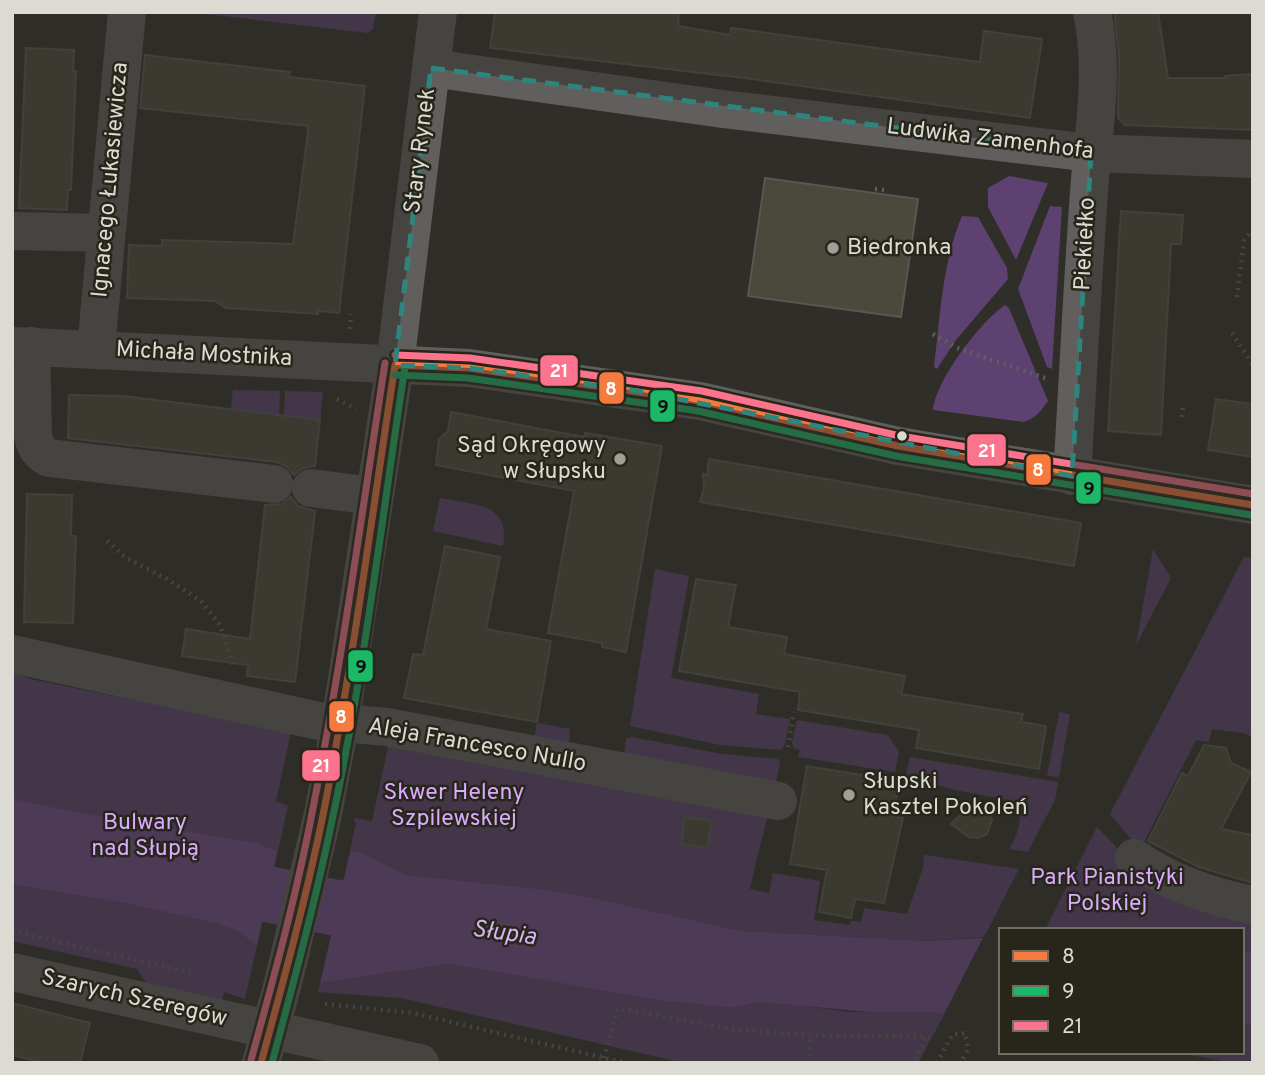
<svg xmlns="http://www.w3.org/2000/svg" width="1265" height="1075" viewBox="0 0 1265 1075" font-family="Overpass,sans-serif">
<rect width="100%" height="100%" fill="#2f2e28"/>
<path fill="#5d4171" d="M206,12H376L373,29L368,33L206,14Z
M1009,176L1048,183L1016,260L988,207V188Z
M1050,206L1062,207L1052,369L1047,367L1018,289Z
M962,216L978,217L1007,268L1008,279L956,340L937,369L934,367C940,317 942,263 962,216Z
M1005,305L1009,308L1048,401C1041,411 1036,418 1024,422L933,410C936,380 980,322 1005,305Z
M233,390L280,391L279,415L231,409Z
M285,391L323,392L320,420L284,416Z
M440,498C472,505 511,502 503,546L433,531Z
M1153,549L1171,578L1136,645Z
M1244,557L1253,558V737L1243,733L1212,729L1209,742L1196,740L1140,850L1110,814Z
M655,569L689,576L671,678L759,694L756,714L790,719L785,744L781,750L720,745L630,726Z
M12,671L30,679L291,732L276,801L288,806L245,999L224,992L220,1008L153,993L137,969L12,941Z
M1059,712L1070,714L1059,777L1047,776Z
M394,720L533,744L537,723L570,729L569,742L624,753L626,739L631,737L722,754L778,759L780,763C772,805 759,846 750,889L769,893L773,873L820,881L814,920L849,925L851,921L861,922L864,908L907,914L923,868L924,855L1019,869L984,937L923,941L742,931L574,894L523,887L406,875L360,852L350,850L356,823L354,821V818L372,821Z
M797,720L888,735L899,752L895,772L798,757L800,750L794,748L792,743Z
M910,757L1058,782L1055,800L1028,852L1009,849C1019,832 1027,813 1008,800L955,790L906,775Z
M1097,827L1141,872L1253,911V953L1242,952V930H1045Z
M448,964L665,1001L734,1008L758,1002H770L850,1012L945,1013L918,1063H684L401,998L318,992L320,983Z
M1246,1022L1253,1024V1053L1250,1063H1234L1184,1054L1242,1052V1023Z"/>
<path fill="#72498f" d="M12,799L79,813L256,843L277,851L257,945L236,930L212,922L117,901L12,884Z
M350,850L360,852L406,875L523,887L574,894L742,931L923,941L1001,937V1009L945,1013L868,1012L758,1002L734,1008L665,1001L448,964L320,983Z
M1242,952L1253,953V1024L1242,1023Z"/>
<path fill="#2f2e28" d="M351,847L320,983L319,987L316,982L347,850Z
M1001,933V1013L943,1016L985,934Z"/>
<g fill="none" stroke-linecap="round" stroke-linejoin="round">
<path stroke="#72498f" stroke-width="56" d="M192,879L367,914L412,921"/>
</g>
<path fill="#4a493c" stroke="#585752" stroke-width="2" d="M495,12H679L678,26L730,35L731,28L980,62L984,31L1042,39L1030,118L752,79L490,48Z
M1114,12H1158L1168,78H1226L1225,76L1253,74V130L1125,125L1118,118L1119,57Z
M26,48L74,50L73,71H76L71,190H68L67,210L19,208Z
M145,55L290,72L289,77L365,86L339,313L318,311V314L226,308L215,301L127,298L129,245L162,246V240L293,244L308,133L307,126L140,108Z
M765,178L918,199L901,317L748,296Z
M1121,211L1183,215L1181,244H1171L1161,435L1108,431Z
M69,395L122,396L320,420L315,466L303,468L294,475L286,466L277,462L68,438Z
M1216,399L1253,404V457L1208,450Z
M451,412L584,437L585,433L662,446L626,652L602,647V643L548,633L574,491L436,465L439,439L448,431Z
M709,459L1081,523L1074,566L700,502L704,488L703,474L707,475Z
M27,494L72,495L71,536H76L73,623L24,622Z
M291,497L298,506L315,511L295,682L247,676L248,665L182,656L186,629L250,639L265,505L282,504Z
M445,546L500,557L486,629L551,641L537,722L404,698L413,654L423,655Z
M696,579L736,585L728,627L787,637L784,654L905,676L901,694L1023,714L1021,722L1046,726L1039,769L916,748L919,730L798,710L800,692L679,671Z
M1204,745L1226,748L1231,763L1251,772L1221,829L1253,835V883L1199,867L1148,841L1182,773L1188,776Z
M807,766L899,781L893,817L903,818L884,903L855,899L851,918L819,912L827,870L790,864Z
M977,806L988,811L992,820L987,834L978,838L969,837L951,824L967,809Z
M685,817L712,821L707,848L681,844Z
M12,1003L90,1023L80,1063H45L12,1055Z"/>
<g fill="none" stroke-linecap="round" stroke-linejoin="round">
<path stroke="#61615e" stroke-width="4.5" stroke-dasharray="2 5" stroke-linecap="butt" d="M875,189L884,190
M1237,297L1244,241L1253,229
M350,329L351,314
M1232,333L1253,365
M933,334L957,348L1045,378
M337,399L356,409
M1182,417L1183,405
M107,541L126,558L167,579L201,601L220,625L234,668
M788,747L794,712
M12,931L191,973
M325,1004L412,1013L626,1063
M604,1058L618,1008L736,1030L811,1035L929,1037
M808,1063L811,1035
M919,1063L914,1060L926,1037
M937,1063L952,1035L965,1033L968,1049L961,1063"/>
<path stroke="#605f5d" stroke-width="38" d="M431,68L438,12
M12,231L106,233
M12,346L469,368L700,401L898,446L1253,505
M31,346L33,435C35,446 39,453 49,458L274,484
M96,349L127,12
M1072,476C1078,382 1082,287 1089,193C1093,132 1105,73 1092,12
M311,488L374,496
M12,654L319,721L387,727L778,801
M1134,858C1169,882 1211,897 1253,905
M12,972L420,1063
M261,1063L283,983L323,814L340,724L395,365L431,68L723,109L1091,153L1253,159"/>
<g stroke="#28261b" stroke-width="12">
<path id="bus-1" d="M395,365L469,368L700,401L898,446L1253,505
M261,1063C284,979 307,895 324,810C353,663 372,514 395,365"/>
</g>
<g stroke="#28261b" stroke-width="12">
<path id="bus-2" d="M395,375L468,378L698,411L896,456L1251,515
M272,1063C294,981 316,899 333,816C365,668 382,516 405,367"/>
</g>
<g stroke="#28261b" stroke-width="12">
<path id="bus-3" d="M395,355L470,358L702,391L900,436L1253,494
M251,1060C274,977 297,893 313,808C342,661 362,512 385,363"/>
</g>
<use href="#bus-1" stroke="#f6793e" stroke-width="7"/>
<use href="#bus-2" stroke="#1ab867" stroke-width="7"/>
<use href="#bus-3" stroke="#fc738d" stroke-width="7"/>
</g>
<path d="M0 0H1265V1075H0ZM431,68L1091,153L1072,476L637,391L469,368L395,365Z" fill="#2f2e28" fill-opacity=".55" fill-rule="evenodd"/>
<path fill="none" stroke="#2e857d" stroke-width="5" stroke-dasharray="14 9" stroke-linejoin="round" d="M431,68L1091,153L1072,476L637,391L469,368L395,365Z"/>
<g fill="#9f9e97" stroke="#28261b" stroke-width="2.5">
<circle cx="833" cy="248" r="7"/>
<circle cx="620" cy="459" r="7"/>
<circle cx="849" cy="795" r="7"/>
</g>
<circle fill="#dbdad3" stroke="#28261b" stroke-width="2.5" cx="902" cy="436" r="6"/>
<g text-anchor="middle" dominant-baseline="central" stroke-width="5" stroke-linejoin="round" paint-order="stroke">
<g font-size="23" fill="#dbdad3" stroke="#28261b">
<text transform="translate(990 140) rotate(7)">Ludwika Zamenhofa</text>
<text transform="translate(421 151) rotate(-83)">Stary Rynek</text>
<text transform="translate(111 180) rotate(-85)">Ignacego Łukasiewicza</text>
<text transform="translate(1086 244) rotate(-87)">Piekiełko</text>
<text transform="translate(204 355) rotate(3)">Michała Mostnika</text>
<text transform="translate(477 746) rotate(10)">Aleja Francesco Nullo</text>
<text transform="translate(134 999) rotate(13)">Szarych Szeregów</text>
</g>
<g font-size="23" fill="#dbdad3" stroke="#28261b" text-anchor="start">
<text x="847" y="248">Biedronka</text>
<text x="606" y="446" text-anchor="end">Sąd Okręgowy<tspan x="606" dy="26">w Słupsku</tspan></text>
<text x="863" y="782">Słupski<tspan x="863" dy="26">Kasztel Pokoleń</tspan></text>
</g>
<g font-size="23" fill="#d9aafd" stroke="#28261b">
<text x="454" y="793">Skwer Heleny<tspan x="454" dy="26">Szpilewskiej</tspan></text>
<text x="145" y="823">Bulwary<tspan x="145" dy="26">nad Słupią</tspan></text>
<text x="1107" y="878">Park Pianistyki<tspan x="1107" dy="26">Polskiej</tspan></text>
</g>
<g font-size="24" font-style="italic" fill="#d6b3f2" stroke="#28261b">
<text transform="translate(504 934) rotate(8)">Słupia</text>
</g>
</g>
<g stroke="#28261b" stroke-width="2.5">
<rect x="539" y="354" width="40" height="33" rx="7" fill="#fc738d"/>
<rect x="598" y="371" width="27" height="34" rx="7" fill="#f6793e"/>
<rect x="649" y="389" width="27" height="34" rx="7" fill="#1ab867"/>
<rect x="966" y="433" width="41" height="34" rx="7" fill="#fc738d"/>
<rect x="1025" y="453" width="27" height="33" rx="7" fill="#f6793e"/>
<rect x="1075" y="471" width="27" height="34" rx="7" fill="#1ab867"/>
<rect x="347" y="649" width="27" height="34" rx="7" fill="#1ab867"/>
<rect x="328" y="700" width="27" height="33" rx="7" fill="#f6793e"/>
<rect x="301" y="749" width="40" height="33" rx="7" fill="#fc738d"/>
</g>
<g font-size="19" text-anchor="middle" font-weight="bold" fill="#fff">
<text x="559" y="377">21</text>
<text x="611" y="395">8</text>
<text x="987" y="457">21</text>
<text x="1038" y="476">8</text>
<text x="341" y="723">8</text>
<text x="321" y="772">21</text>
</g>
<g font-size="19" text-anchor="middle" font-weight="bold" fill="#111">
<text x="663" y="413">9</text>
<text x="1089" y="495">9</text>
<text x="361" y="673">9</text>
</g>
<rect width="1265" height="1075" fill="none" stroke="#dbdad3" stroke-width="28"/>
<rect x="999" y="928" width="245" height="126" fill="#28261b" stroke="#706e65" stroke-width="2"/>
<rect x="1013" y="951" width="35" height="10" fill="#f6793e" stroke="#706e65" stroke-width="2"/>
<text x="1062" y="963" font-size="21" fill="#dbdad3">8</text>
<rect x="1013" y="986" width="35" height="10" fill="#1ab867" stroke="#706e65" stroke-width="2"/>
<text x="1062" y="998" font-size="21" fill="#dbdad3">9</text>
<rect x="1013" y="1021" width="35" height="10" fill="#fc738d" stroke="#706e65" stroke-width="2"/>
<text x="1062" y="1033" font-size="21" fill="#dbdad3">21</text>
</svg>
